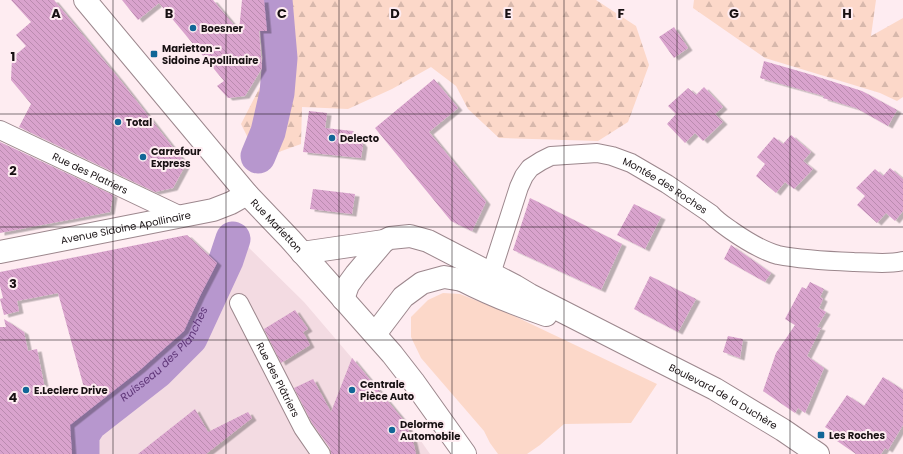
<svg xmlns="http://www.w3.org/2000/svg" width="903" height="454" viewBox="0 0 903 454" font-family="Poppins,sans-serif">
<defs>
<pattern id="forest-firs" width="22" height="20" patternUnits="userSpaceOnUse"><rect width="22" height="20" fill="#fcd8c9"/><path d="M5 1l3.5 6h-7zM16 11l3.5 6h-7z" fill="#d7b8ac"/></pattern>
<pattern id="building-back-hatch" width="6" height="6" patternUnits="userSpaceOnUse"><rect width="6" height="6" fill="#d9a3cd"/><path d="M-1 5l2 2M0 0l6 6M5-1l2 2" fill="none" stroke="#ba8baf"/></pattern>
<filter id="shadow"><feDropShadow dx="4.5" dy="2.5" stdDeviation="0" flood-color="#0004"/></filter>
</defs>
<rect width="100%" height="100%" fill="#feecf1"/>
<path fill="#f3dbe2" d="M242,241L304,302L351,357L416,434L430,454H97L95,426L176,364L198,340L222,294H226Z"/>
<path fill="url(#forest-firs)" d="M268,0H596L636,26L649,65L628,122L598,141L499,138L468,109L456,86L431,67L392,89L348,109L302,107L301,144L276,153L250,142L241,124L260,87L272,41Z
M694,0H876L871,36L903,18V97L897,101L880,93L765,58L693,8Z"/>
<path fill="#fcd8c9" d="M443,293L460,294L510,314L657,384L631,423L564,424L540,445L527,454H498L490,443L484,431L421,358L411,337V317L428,300Z"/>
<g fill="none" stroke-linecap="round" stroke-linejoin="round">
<g stroke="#b797ce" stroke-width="35">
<path d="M258,156L268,132L277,93L280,58L275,0"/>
<path id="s1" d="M82,454V435L89,424L157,371L190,338L226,260L233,239"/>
</g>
</g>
<path fill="url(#building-back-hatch)" filter="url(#shadow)" d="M11,0H54L120,80L186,164L173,188L155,192L19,127L31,104L11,80L12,58L26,46L16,35L31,22Z
M122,0H213L239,31L242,0H264L267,31H259L262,68L245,96L228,98L217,86L224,81L159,3L138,20Z
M674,27L688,48L674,58L659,37Z
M764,61L809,74L862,91L897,110L888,126L856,108L823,98L824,96L760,78Z
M434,79L458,108L429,132L486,202L472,231L451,221L375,128Z
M704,87L723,107L715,114L723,122L703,141L695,133L685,143L667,124L676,114L668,106L688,88L696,95Z
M309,111L327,113L325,128L353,131L363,145L361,158L303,152Z
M791,135L811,152L803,161L813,169L794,189L785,182L776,193L756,176L765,164L757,157L774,137L783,144Z
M0,142L113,195L110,212L0,233Z
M890,168L903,179V211L895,221L886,213L877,223L857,205L865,196L856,188L875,169L883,176Z
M313,189L355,194L352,214L310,209Z
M530,198L622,244L601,290L513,250Z
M634,204L661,217L645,249L617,235Z
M187,235L217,263L200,296L184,331L140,370L70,425L72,454H0V327H6L4,319L24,332L28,351L37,349L45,389L86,395L58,293L17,301L19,311L4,315L0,299L3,298L0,286V272Z
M731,245L771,273L765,282L724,259Z
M650,276L696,299L678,332L634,309Z
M810,282L824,289L820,297L823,299L819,308L826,312L817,327L821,328L807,356L824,368L805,413L798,408L795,413L763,391L776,353L795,325L785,319L802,287L806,289Z
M295,310L308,329L303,332L310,345L281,363L264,329Z
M728,336L743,339L740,358L723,352Z
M352,358L405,422L413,441L416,454H331L330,448L312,423L294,388L313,379L331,412Z
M883,377L903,390V425L888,450L885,448L881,454H856L830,436L833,432L825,427L847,395L864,406Z
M195,409L208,432L248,412L252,418L206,454H138Z"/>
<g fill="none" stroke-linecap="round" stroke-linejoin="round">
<g stroke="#9c878d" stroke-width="20">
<g id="street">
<path id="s2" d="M0,130L181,216"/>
<path id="s3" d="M491,274L519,187L524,176L530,168L541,161L551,156L597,153L612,156L631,163L667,184L711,214C717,221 725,226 732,231C745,240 763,251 778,255C803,260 829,261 854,262C871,262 887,265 903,261"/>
<path id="s4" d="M239,303L303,428L321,454"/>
</g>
</g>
<g stroke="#9c878d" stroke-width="24">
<g id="secondary">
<path id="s5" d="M0,252L213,210L231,203L247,194"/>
<path id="s6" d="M302,253L384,241L390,238L410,236L428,241L515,286L530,295L626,344L715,389L783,430L818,454"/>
<path d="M462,280C489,294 517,305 546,315"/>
<path d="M343,299L348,285L356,274L384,241"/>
<path d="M375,334L403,297L422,283L444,277L462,280L477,281"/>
</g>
</g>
<g stroke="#9c878d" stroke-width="24">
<g id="primary">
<path id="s7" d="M85,0L247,194L290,239L392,354L413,381L465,454"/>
</g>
</g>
<use href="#street" stroke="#fff" stroke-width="18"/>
<use href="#secondary" stroke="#fff" stroke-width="22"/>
<use href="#primary" stroke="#fff" stroke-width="22"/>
</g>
<path fill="none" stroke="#181113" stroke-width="1" stroke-opacity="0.55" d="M113,0V454M226,0V454M339,0V454M452,0V454M564,0V454M677,0V454M790,0V454M0,114H903M0,227H903M0,340H903"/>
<g fill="#116697" stroke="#feecf1" stroke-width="1.5">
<circle cx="193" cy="28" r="4"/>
<rect x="150" y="50" width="8" height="8" rx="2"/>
<circle cx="118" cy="122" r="4"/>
<circle cx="332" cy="138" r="4"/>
<circle cx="143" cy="157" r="4"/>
<circle cx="26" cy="390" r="4"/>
<circle cx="352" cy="390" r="4"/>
<circle cx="392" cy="430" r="4"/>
<rect x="817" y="431" width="8" height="8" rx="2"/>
</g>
<g text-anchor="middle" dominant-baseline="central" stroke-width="4" stroke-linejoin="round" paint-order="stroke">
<g font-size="10" font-weight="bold" fill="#181113" stroke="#feecf1" text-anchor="start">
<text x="201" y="28">Boesner</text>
<text x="162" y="48">Marietton -<tspan x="162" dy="12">Sidoine Apollinaire</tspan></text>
<text x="126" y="122">Total</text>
<text x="340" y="138">Delecto</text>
<text x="151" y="151">Carrefour<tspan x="151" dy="12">Express</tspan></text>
<text x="360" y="384">Centrale<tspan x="360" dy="12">Pièce Auto</tspan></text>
<text x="34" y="390">E.Leclerc Drive</text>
<text x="400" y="424">Delorme<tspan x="400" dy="12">Automobile</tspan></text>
<text x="829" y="435">Les Roches</text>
</g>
<g font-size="10" fill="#181113" stroke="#feecf1">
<text stroke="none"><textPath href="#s2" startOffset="100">Rue des Platriers</textPath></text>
<text stroke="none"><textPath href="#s3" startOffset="260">Montée des Roches</textPath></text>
<text stroke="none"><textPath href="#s7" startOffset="296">Rue Marietton</textPath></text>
<text stroke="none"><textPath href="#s5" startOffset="128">Avenue Sidoine Apollinaire</textPath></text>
<text stroke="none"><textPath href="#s4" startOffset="86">Rue des Plâtriers</textPath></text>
<text stroke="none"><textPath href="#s6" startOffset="462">Boulevard de la Duchère</textPath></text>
</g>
<g font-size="11" font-style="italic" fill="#5e3577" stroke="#feecf1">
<text stroke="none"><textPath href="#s1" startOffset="136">Ruisseau des Planches</textPath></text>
</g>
</g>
<g font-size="13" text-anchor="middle" font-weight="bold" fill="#181113" stroke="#feecf1" stroke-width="4" stroke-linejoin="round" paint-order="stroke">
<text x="56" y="18">A</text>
<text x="169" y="18">B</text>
<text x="282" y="18">C</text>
<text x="395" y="18">D</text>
<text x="508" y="18">E</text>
<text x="621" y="18">F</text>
<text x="734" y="18">G</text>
<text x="847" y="18">H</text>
<text x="13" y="61">1</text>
<text x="13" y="175">2</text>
<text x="13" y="288">3</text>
<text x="13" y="402">4</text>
</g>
</svg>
